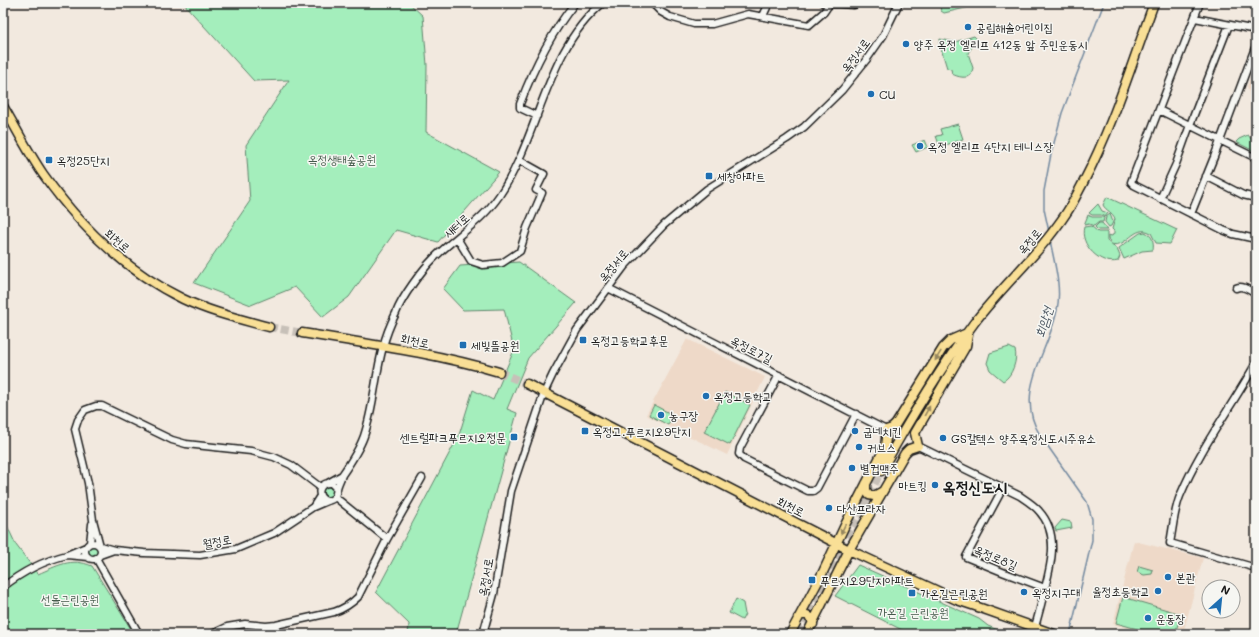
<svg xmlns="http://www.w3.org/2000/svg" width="1259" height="637" viewBox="0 0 1259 637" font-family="Mali,'Poor Story',sans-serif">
<rect width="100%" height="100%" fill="#f2e9df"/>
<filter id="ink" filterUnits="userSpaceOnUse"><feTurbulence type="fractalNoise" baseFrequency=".025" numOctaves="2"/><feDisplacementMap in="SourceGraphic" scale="8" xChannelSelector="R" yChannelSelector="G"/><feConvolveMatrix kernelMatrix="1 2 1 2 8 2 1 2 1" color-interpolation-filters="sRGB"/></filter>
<g filter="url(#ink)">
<path fill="#eed9c8" d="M1256,66V117L1247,86Z
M687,339L765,377L727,455L646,415Z
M1134,541L1203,558L1183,634H1148L1113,624Z"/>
<path fill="#a4eebc" stroke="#60856c" d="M183,3H409L423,16L427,65L426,132L499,172L438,242L396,230L349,297L323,317L295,287L251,305L194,283L250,201L246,145L289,80L254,81Z
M939,3H975L974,6L944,13L941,11Z
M974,36L977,39L968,53L973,68L971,75C966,79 958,77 952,74L951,69L947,68L939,42L940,39L955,42Z
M958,124L963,139L940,147L936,136L942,135L940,129Z
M1248,135L1256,145V152L1236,142L1239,139Z
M925,140L928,147L916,152L912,145Z
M1107,197L1177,230L1170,244L1156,243L1151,233C1134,223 1127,249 1111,244L1108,238V235L1112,236L1114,233V231L1112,229L1115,219C1113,212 1106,211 1103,205Z
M1098,204L1102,211L1108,213L1105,217L1101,215H1092L1089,213Z
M1110,214L1113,222L1111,226L1109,227L1105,222L1106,217Z
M1088,215L1092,217H1103L1104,218L1103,222H1099L1094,226L1089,224L1084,225Z
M1099,223H1102L1108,230H1098L1095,227Z
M1091,226L1098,232H1107V240L1110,244L1117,249L1120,256L1118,261C1100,266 1079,244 1084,227Z
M1145,232C1153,236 1154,242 1153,250L1142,251L1124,259L1119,248L1140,233Z
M519,262L576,303L528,358L507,409L517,413L456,634H408L409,624L376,592L459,435L473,390L493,400L514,350L504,309L463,310L443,289L460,266Z
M1009,347L1015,350C1018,359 1012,377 1003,381L990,370L987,363L990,353Z
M725,392L750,405L730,445L704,432Z
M654,405L673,415L668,425L649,415Z
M322.5 492a5.5 5.5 0 1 1 11 0a5.5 5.5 0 1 1-11 0Z
M3,517L16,545L38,574C57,566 71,557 92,566L134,634H3Z
M1062,520L1071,522L1072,528L1056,531L1055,528Z
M87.5 551a5.5 5.5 0 1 1 11 0a5.5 5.5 0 1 1-11 0Z
M858,565L979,619L988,626L1008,634H910L835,596Z
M1139,566L1153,570L1152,574L1144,575L1137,572Z
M1123,597L1181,614L1175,634H1155L1116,623Z
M736,599L743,603L745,614L742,620L729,613Z"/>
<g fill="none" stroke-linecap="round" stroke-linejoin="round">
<path stroke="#748aa0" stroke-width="1.5" d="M1049,232L1044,209V191L1051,154L1062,113L1104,3
M1050,240C1054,262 1062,287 1057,310C1049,352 1013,392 1040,435L1087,502L1092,519V540L1070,634"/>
<path stroke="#c7c0b8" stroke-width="8" stroke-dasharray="8 4" stroke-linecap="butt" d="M269,327L302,333
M499,372L527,384
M799,634L881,471"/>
<g stroke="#1c1c1c" stroke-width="9">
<path id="minor" d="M652,3L661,12L670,17L694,24H712L748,14L809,25L824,12L830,3
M823,3L854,5L858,3
M1200,3L1131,182L1134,185L1223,230L1233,234L1256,239
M763,16L769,3
M1195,18L1256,30
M1159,110L1256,158
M537,116L520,108V104C534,67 550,34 575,3
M1206,176L1243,195L1256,198
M1160,199L1176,164L1190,125L1229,25
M1191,214L1214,157L1256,45
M457,238L471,261L483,265L502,263L520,251L527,228L542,193L536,190L544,174L519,160
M608,288L886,430
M1236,288C1243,285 1249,290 1256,294
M1256,363C1231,408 1200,448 1180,496C1174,511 1173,528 1170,543L1256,568
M779,375L740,448L739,454L744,459L808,491H813L817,488L856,414
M918,446L1020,496C1026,500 1034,505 1039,511C1060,534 1051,565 1044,592C1041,606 1037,620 1033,634
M342,475C351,462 359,450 364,436C374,407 375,376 383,347C386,335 391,323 396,313C402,297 421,271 434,258C455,237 482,221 499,196C540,136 545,50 603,3
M328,483L342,475C341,478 339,482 338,485C335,493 338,499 327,501C315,497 318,482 331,483L337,489
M1003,488L966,557L1005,573L1045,588
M320,496L313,507L327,501
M335,497L387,539
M85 551a8 8 0 1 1 16 0a8 8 0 1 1-16 0Z
M90,543L92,524
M86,547L67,555L88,557
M114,550L144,553L200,555L236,549L274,533L313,507
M100,555L114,550L100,546L93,520L88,483L75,429L78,420L85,410L96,406H102L108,409L172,440L186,444L251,451L274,457L291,465L320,487
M96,558L139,634
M3,587C22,572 43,561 67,555
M212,634L227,627L245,624L266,626L276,625L334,612C343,609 351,604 358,597L387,539L422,478
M483,634L494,594L511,491L544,393L553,374L577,330L624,267L664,225L707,189L787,139L804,127L842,90L867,59L883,36L899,3"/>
</g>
<g stroke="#1c1c1c" stroke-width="11">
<path id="major" d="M3,106C16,128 28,152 43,174C79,225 126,271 183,299C210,312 240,319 269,327
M302,333C368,344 435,353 499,372
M527,384L849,550L957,600L975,606L1054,634
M881,471C909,420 939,370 974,323C1003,285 1041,252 1067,212C1073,203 1078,192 1083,183C1113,126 1132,63 1154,3
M866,484V490L869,495L874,496L883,491
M798,618L801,615H807L811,618L813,624
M790,634L823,572L846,523L885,447L886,438V430L892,428L896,424L943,348L951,340L967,333
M807,634L849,550L905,453L909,449L918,446L915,433L966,346L968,335"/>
</g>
<use href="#minor" stroke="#f6f6f2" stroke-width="6"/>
<use href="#major" stroke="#f9df96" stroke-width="8"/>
</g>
<defs><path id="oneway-solid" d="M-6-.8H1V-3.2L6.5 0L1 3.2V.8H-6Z"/></defs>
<g fill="#96875f">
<use href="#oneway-solid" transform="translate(938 356) rotate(122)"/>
<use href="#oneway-solid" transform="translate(927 411) rotate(-61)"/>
<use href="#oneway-solid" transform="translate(843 529) rotate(116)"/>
</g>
</g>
<g fill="#1f6fb2" stroke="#f6f6f2" stroke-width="1.5">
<circle cx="968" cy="27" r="4"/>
<circle cx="906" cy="44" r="4"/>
<circle cx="871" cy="94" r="4"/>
<circle cx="920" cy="146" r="4"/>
<rect x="45" y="156" width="8" height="8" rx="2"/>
<rect x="705" y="172" width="8" height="8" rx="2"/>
<rect x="579" y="336" width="8" height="8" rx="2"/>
<rect x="459" y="341" width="8" height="8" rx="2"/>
<circle cx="706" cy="396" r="4"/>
<circle cx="661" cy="415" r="4"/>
<rect x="581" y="427" width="8" height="8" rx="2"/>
<circle cx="855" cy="431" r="4"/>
<rect x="510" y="433" width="8" height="8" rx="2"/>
<circle cx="943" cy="438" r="4"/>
<circle cx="859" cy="447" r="4"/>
<circle cx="852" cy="468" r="4"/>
<circle cx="935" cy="485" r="4"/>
<circle cx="829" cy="508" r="4"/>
<circle cx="1168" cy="577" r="4"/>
<rect x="808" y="576" width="8" height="8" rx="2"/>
<circle cx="1158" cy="591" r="4"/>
<circle cx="1024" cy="592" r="4"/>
<rect x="908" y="589" width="8" height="8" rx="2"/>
<circle cx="1148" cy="618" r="4"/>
</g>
<g text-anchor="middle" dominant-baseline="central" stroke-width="3" stroke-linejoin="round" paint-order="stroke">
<g font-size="12" fill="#1c1c1c" stroke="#f6f6f2" text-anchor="start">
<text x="976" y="27">공립해솔어린이집</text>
<text x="914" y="44">양주 옥정 엘리프 412동 앞 주민운동시</text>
<text x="879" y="94">CU</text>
<text x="928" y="146">옥정 엘리프 4단지 테니스장</text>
<text x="57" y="160">옥정25단지</text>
<text x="717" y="176">세창아파트</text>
<text x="591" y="340">옥정고등학교후문</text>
<text x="471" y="345">세빛뜰공원</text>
<text x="714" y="396">옥정고등학교</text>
<text x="669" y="415">농구장</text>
<text x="593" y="431">옥정고.푸르지오9단지</text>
<text x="863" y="431">굽네치킨</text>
<text x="506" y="437" text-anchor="end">센트럴파크푸르지오정문</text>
<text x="951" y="438">GS칼텍스 양주옥정신도시주유소</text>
<text x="867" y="447">커브스</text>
<text x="860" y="468">별컵맥주</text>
<text x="927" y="485" text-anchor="end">마트킹</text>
<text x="837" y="508">다산프라자</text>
<text x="1176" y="577">본관</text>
<text x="820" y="580">푸르지오9단지아파트</text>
<text x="1150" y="591" text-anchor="end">율정초등학교</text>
<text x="1032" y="592">옥정지구대</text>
<text x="920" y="593">가온길근린공원</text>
<text x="1156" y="618">운동장</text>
</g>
<g font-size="12" fill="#1c1c1c" stroke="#f6f6f2">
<text transform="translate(855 55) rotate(-53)">옥정서로</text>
<text transform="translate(456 225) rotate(-41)">새터로</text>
<text transform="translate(118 240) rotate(41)">회천로</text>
<text transform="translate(1029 241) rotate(-50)">옥정로</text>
<text transform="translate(613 265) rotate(-50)">옥정서로</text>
<text transform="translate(415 340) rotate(12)">회천로</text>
<text transform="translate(752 349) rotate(27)">옥정로7길</text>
<text transform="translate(791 506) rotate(27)">회천로</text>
<text transform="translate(217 541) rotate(-10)">월정로</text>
<text transform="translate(996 557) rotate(23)">옥정로8길</text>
<text transform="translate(485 577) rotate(-80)">옥정서로</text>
</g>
<g font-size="12" fill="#455b4c" stroke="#f6f6f2">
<text x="342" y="159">옥정생태숲공원</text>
<text x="70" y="599">선돌근린공원</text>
<text x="913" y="612">가온길 근린공원</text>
</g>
<g font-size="13" font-style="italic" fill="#48535e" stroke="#f6f6f2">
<text transform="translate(1043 322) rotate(-73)">회암천</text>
</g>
<g font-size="16" font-weight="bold" fill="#1c1c1c" stroke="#f6f6f2">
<text x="975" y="486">옥정신도시</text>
</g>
</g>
<rect width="1259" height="637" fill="none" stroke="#f6f6f2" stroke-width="16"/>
<rect x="8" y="8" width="1243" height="621" fill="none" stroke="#1c1c1c" stroke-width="1.5" filter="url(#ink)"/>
<g transform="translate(1221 599) rotate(27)"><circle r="19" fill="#f6f6f2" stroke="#9f9f9c"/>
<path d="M0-3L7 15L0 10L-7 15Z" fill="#1f6fb2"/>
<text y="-6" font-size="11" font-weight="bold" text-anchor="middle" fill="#1c1c1c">N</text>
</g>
</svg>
